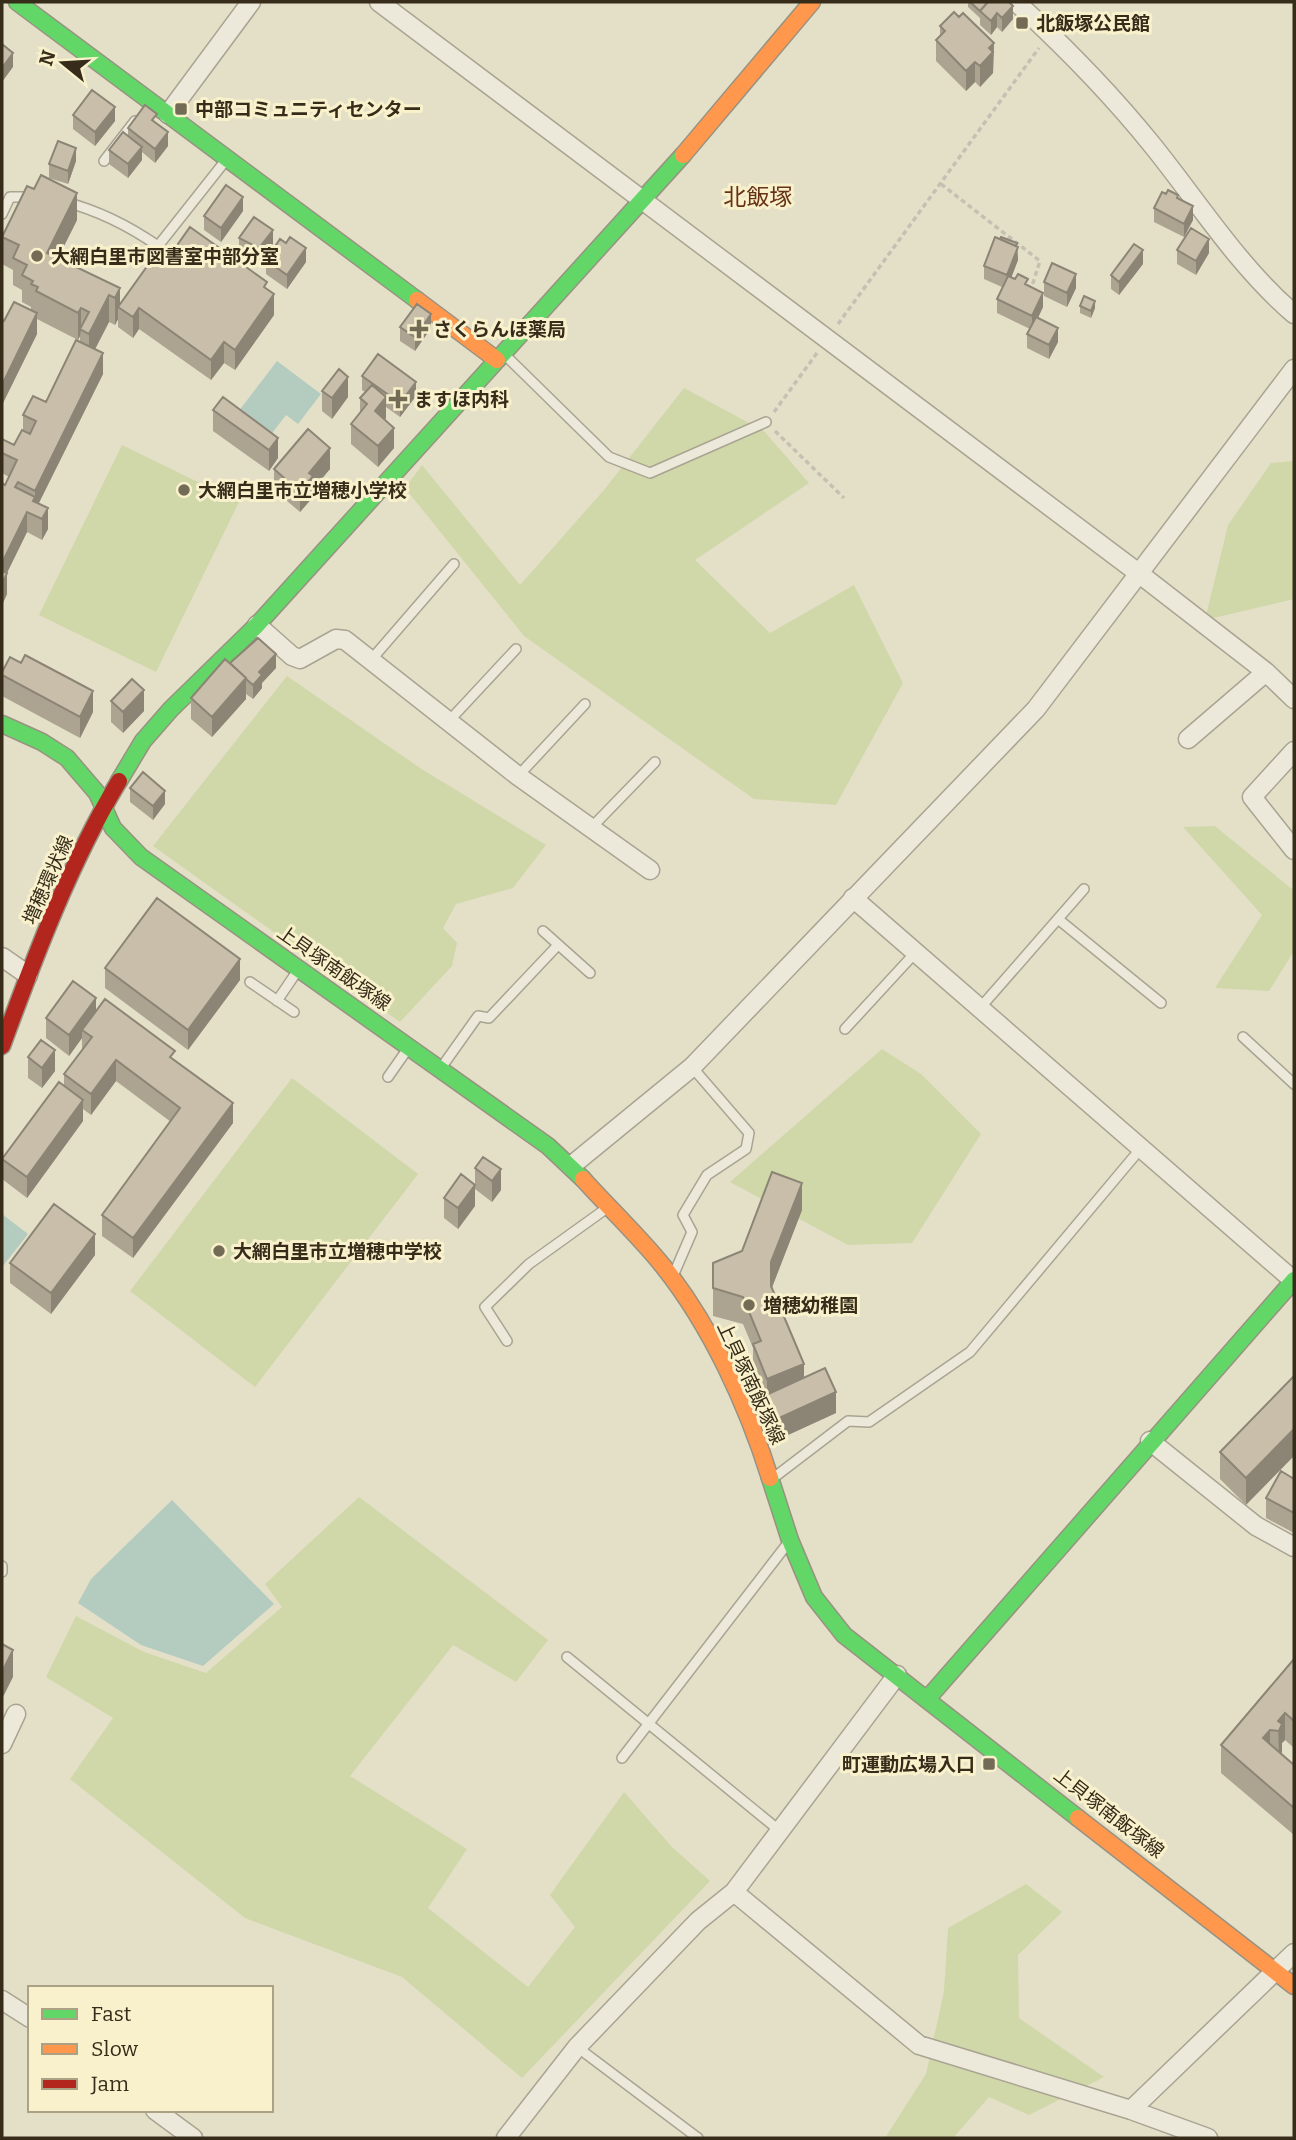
<svg xmlns="http://www.w3.org/2000/svg" width="1296" height="2140" viewBox="0 0 1296 2140" font-family="Bitter,'Noto Sans JP',serif">
<rect width="100%" height="100%" fill="#e4e0c8"/>
<path fill="#d0d7a9" d="M684,388L764,431L809,483L695,560L770,633L854,585L903,683L836,805L754,799L524,636L405,488L422,465L520,585L604,490Z
M122,445L239,502L156,672L39,615Z
M1294,461V599L1205,620L1228,525L1271,463Z
M287,676L420,768L546,845L513,888L456,904L443,928L457,943L452,966L400,1022L153,846Z
M1215,826L1292,889L1294,887V951L1269,991L1215,988L1262,915L1183,827Z
M882,1049L921,1074L981,1134L912,1243L848,1245L730,1182Z
M292,1078L418,1174L255,1387L130,1291Z
M359,1497L548,1640L516,1682L453,1645L350,1776L467,1849L428,1908L528,1987L575,1927L550,1895L624,1792L672,1847L710,1881L522,2078L402,1977L245,1918L70,1779L113,1718L46,1677L76,1616L144,1652L206,1673L282,1607L265,1584Z
M1026,1884L1062,1912L1018,1955L1019,2018L1104,2077L1029,2115L989,2097L953,2138H885L926,2074L944,1991L948,1928Z"/>
<path fill="#b4cbc0" d="M277,361L321,394L298,424L286,415L270,436L238,412Z
M2,1214L28,1234L3,1266L2,1265Z
M172,1500L274,1604L203,1666L141,1645L78,1603L91,1579Z"/>
<g fill="none" stroke-linecap="round" stroke-linejoin="round">
<g stroke="#a9a492" stroke-width="12">
<path id="lane" d="M104,161L135,121
M65,202C100,211 129,226 158,246L226,160
M2,214L10,197H31
M505,355L609,457L650,473L766,422
M371,660L454,564
M448,722L516,649
M518,776L585,704
M591,828L655,762
M1058,919L1161,1003
M543,931L590,973
M250,982L294,1012
M277,1001L298,970
M980,1008L1084,889
M845,1029L915,953
M1243,1037L1294,1084
M441,1068L478,1016L489,1018L558,945
M388,1077L409,1047
M673,1276L692,1232L683,1215L707,1175L746,1149L749,1133L692,1067
M507,1341L485,1307L529,1264L607,1208
M772,1479L848,1421L869,1422L970,1352L1142,1147
M2,1566V1572
M567,1657L780,1831
M622,1758L788,1543
M577,2047L698,2138"/>
</g>
<g stroke="#a9a492" stroke-width="21">
<path id="street" d="M379,2L1141,575L1266,672L1294,699
M1016,2C1064,46 1112,95 1153,146C1199,203 1238,266 1294,314
M168,114L251,2
M257,625L292,656L300,659L336,639L345,640L518,776L650,870
M1188,739L1266,672
M1294,751L1252,797L1294,850
M853,898L1294,1281
M2,957L28,975
M571,1166L692,1067L1036,709L1294,369
M1150,1441L1256,1526L1294,1547
M2,1744L16,1714
M734,1892L919,2045L1131,2110L1208,2138
M2,2000L30,2018
M155,2110L193,2138
M1131,2110L1294,1953
M506,2138L577,2047L698,1921L734,1892L897,1675"/>
</g>
<g stroke="#989282" stroke-width="19">
<path id="fast" d="M17,2L417,300
M2,724L42,742L67,758L97,793L113,828L141,857L548,1146L583,1179
M119,781L143,741L171,709L257,625L683,155
M770,1478L790,1540L814,1597L844,1635L1078,1818
M928,1698L1294,1280"/>
</g>
<g stroke="#989282" stroke-width="19">
<path id="slow" d="M683,155L812,2
M417,300L497,360
M583,1179C609,1208 639,1236 663,1266C711,1326 747,1405 770,1478
M1078,1818L1294,1986"/>
</g>
<g stroke="#989282" stroke-width="19">
<path id="jam" d="M2,1046C35,956 70,863 119,781"/>
</g>
<path stroke="#c4c0b2" stroke-width="3.5" stroke-dasharray="5 3.5" stroke-linecap="butt" d="M941,184L1040,261L1032,286
M838,324L1039,48
M774,412L817,353
M775,431L844,498"/>
<use href="#lane" stroke="#ece9db" stroke-width="9"/>
<use href="#street" stroke="#ece9db" stroke-width="18"/>
<use href="#fast" stroke="#63d668" stroke-width="16"/>
<use href="#slow" stroke="#ff974d" stroke-width="16"/>
<use href="#jam" stroke="#b3261e" stroke-width="16"/>
</g>
<path fill="#aca391" d="M968,2H1009L1013,19L1002,32L997,27L991,35L980,25V18L968,7Z
M940,26L994,43L993,73L980,87L975,82L966,91L936,61V40L940,36Z
M73,115L115,121L95,146L73,129Z
M157,123L168,146L155,163L142,152V160L128,178L109,164V150L128,136V128Z
M76,161L68,184L49,178V164Z
M1178,199L1193,220L1184,237L1154,222V208Z
M243,211L221,242L204,230V216Z
M77,220L58,258L120,288V304L168,258L267,289L274,315L235,370L224,363L211,380L139,329L133,338L118,327V319L115,325L109,322L95,349L103,374L38,504L48,529L42,540L27,532L7,573V594L2,605V483L5,485L9,477L2,473V439L14,445L23,431V415L46,402L80,342V336L78,340L37,319V334L2,405V320L4,321L31,311V307L22,302V290L13,285V270L2,264V237Z
M239,238L273,244L259,262L239,252Z
M1017,246L1018,260L1011,277L1028,286L1043,307L1038,318L1058,342L1049,359L1027,348V334L1030,329L997,313V299L1002,287L984,279V266Z
M1177,250L1209,253L1196,275L1177,264Z
M266,260L306,262L287,289L266,274Z
M1143,264L1119,295L1111,289V275Z
M1044,282L1076,288L1067,307L1044,296Z
M1080,306L1095,308L1091,318L1080,313Z
M400,327L431,328L415,351L400,341Z
M362,376L416,396L400,417L386,407V418L385,419L394,448L378,467L351,444V424L360,413V398L365,392L362,390Z
M322,391L348,397L332,419L322,411Z
M223,397L278,458L269,471L213,431V410Z
M274,469H330L313,489V497L300,512L274,490Z
M276,668L262,683V688L253,699L246,694V699L212,737L191,719V698Z
M2,672L93,712L80,738L2,696Z
M111,701L144,711L123,733L111,722Z
M130,788L165,804L153,820L130,802Z
M105,968L240,980L188,1050L105,988Z
M96,1011L175,1060L233,1123L133,1258L102,1236V1215L171,1122L116,1081L91,1115L83,1109V1121L27,1198L2,1179V1159L64,1086V1074L82,1050V1038L69,1056L46,1038V1018Z
M28,1057L55,1071L42,1088L28,1078Z
M483,1157L501,1190L492,1202L475,1189V1206L458,1229L444,1218V1198L475,1185V1168Z
M802,1210L772,1287L804,1378L836,1413L777,1440L766,1416V1403L753,1372V1348L743,1324L713,1316V1263L742,1251Z
M95,1255L51,1314L10,1283V1263Z
M1294,1376L1246,1505L1220,1479V1452Z
M1294,1479V1533L1266,1518V1498Z
M1294,1659V1748L1285,1740L1282,1743L1281,1754L1294,1765V1835L1221,1773V1745Z"/>
<path fill="#8c8576" d="M1013,6V19L1002,32V18Z
M997,13V27L991,35V21Z
M994,43L993,73L980,87V66L989,48Z
M13,53V67L2,82V68Z
M975,62V82L966,91V71Z
M115,107V121L95,146V132Z
M168,132V146L155,163V149Z
M142,147V160L128,178V164Z
M76,148V161L68,184V171Z
M77,193V220L47,280V253Z
M243,197V211L221,242V228Z
M1193,206V220L1184,237V224Z
M273,230V244L259,262V248Z
M1209,239V253L1196,275V261Z
M1017,243L1018,260L1007,289V275Z
M306,248V262L287,289V275Z
M1143,250V264L1119,295V282Z
M1076,274V288L1067,307V293Z
M120,288V308L118,307V319L115,325V298Z
M1043,293V307L1032,330V316Z
M274,294V315L235,370V350Z
M109,295V322L89,361V334Z
M1095,301V308L1091,318V311Z
M81,308V330L80,336L78,340V313Z
M139,308V329L133,338V317Z
M37,313V334L2,405V385Z
M431,314V328L415,351V337Z
M1058,328V342L1049,359V345Z
M224,342V363L211,380V360Z
M103,353V374L35,511L33,501L35,497V491Z
M348,377V397L332,419V398Z
M416,382V396L400,417V403Z
M386,397V418L375,431V411Z
M394,428V448L378,467V446Z
M278,438V458L269,471V450Z
M330,448V469L313,489V497L300,512V492L309,473Z
M48,508V529L42,540V519Z
M27,512V532L2,583V563Z
M7,573V594L2,605V584Z
M276,654V668L262,683V688L253,699V685L259,672Z
M246,678V699L212,737V717Z
M144,690V711L123,733V712Z
M93,691V712L80,738V717Z
M165,791V804L153,820V806Z
M240,959V980L188,1050V1030Z
M96,998V1019L82,1030V1038L69,1056V1035Z
M55,1050V1071L42,1088V1068Z
M116,1060V1081L91,1115V1094Z
M83,1100V1121L27,1198V1177Z
M233,1103V1123L133,1258V1238Z
M501,1169V1190L492,1202V1181Z
M802,1183V1210L771,1290V1262Z
M475,1185V1206L458,1229V1208Z
M95,1234V1255L51,1314V1293Z
M804,1364V1392L767,1398V1379Z
M836,1392V1413L777,1440V1419Z
M1294,1429V1456L1246,1505V1478Z
M13,1650V1677L2,1699V1672Z
M1285,1713V1740L1282,1743V1752L1279,1758L1278,1721Z
M1270,1730V1757L1263,1738Z"/>
<path fill="#c8bea9" stroke="#8c8576" stroke-width="2" d="M970,2H988L980,11Z
M988,2H1009L1013,6L1002,18L997,13L991,21L980,11Z
M954,12L959,17L963,13L994,43L989,48L993,52L980,66L975,62L966,71L936,40L945,31L940,26Z
M2,44L13,53L2,68Z
M92,90L115,107L95,132L73,115Z
M145,105L157,114L152,120L168,132L155,149L128,128Z
M123,132L142,147L128,164L109,150Z
M58,141L76,148L68,171L49,164Z
M41,175L77,193L47,253L120,288L115,298L109,295L89,334L80,329L89,312L81,308L78,313L36,291L38,287L31,284L33,281L22,275L27,265L13,258L19,245L2,237L27,186L34,189Z
M226,185L243,197L221,228L204,216Z
M1168,190L1178,195L1177,198L1193,206L1184,224L1154,208L1162,192L1166,194Z
M254,217L273,230L259,248L239,238Z
M190,227L267,282L264,287L274,294L235,350L224,342L211,360L139,308L133,317L118,307L158,251L168,258Z
M1191,228L1209,239L1196,261L1177,250Z
M290,237L306,248L287,275L266,260L280,239L286,243Z
M995,237L1018,247L1007,275L984,266Z
M1001,237L1017,243L1016,246L1000,239Z
M1134,244L1143,250L1119,282L1111,275Z
M1052,263L1076,274L1067,293L1044,282Z
M1018,274L1028,279L1025,284L1043,293L1032,316L997,299L1008,276L1015,279Z
M1084,296L1095,301L1091,311L1080,306Z
M14,302L37,313L2,385V320L4,321Z
M417,304L431,314L415,337L400,327Z
M1036,317L1058,328L1049,345L1027,334Z
M76,340L103,353L35,491L18,482L15,487L35,497L33,501L48,508L42,519L27,512L2,563V483L5,485L17,460L2,453V439L14,445L22,430L30,434L36,421L23,415L33,396L46,402Z
M378,354L416,382L400,403L362,376Z
M339,369L348,377L332,398L322,391Z
M372,385L386,397L375,411L394,428L378,446L351,424L367,404L360,398Z
M223,397L278,438L269,450L213,410Z
M308,429L330,448L309,473L313,476L300,492L274,469Z
M2,571L7,573L2,584Z
M258,638L276,654L259,672L262,675L253,685L246,679V678L230,663Z
M25,655L93,691L80,717L2,675V672L10,657L21,663Z
M225,659L246,678L212,717L191,698Z
M132,679L144,690L123,712L111,701Z
M143,772L165,791L153,806L130,788Z
M157,898L240,959L188,1030L105,968Z
M73,981L96,998L69,1035L46,1018Z
M105,999L175,1051L170,1057L233,1103L133,1238L102,1215L180,1108L116,1060L91,1094L64,1074L92,1037L82,1030Z
M41,1040L55,1050L42,1068L28,1057Z
M59,1082L83,1100L27,1177L2,1159Z
M483,1157L501,1169L492,1181L475,1168Z
M772,1172L802,1183L771,1262V1286L804,1364L767,1379L753,1344L761,1341L743,1297L713,1288V1263L742,1251Z
M461,1174L475,1185L458,1208L444,1198Z
M54,1204L95,1234L51,1293L10,1263Z
M825,1368L836,1392L777,1419L766,1395Z
M1294,1376V1429L1246,1478L1220,1452Z
M1281,1471L1294,1479V1513L1266,1498Z
M2,1644L13,1650L2,1672Z
M1294,1659V1721L1285,1713L1278,1721L1282,1724L1279,1731L1270,1730L1263,1738L1294,1765V1808L1221,1745Z"/>
<g fill="#746b57" stroke="#f8f1cc" stroke-width="2.5">
<rect x="1015" y="16" width="14" height="14" rx="3.5"/>
<rect x="174" y="102" width="14" height="14" rx="3.5"/>
<circle cx="37" cy="256" r="7"/>
<path d="M415.5 318.5h7v7h7v7h-7v7h-7v-7h-7v-7h7z"/>
<path d="M394.5 388.5h7v7h7v7h-7v7h-7v-7h-7v-7h7z"/>
<circle cx="184" cy="490" r="7"/>
<circle cx="219" cy="1251" r="7"/>
<circle cx="749" cy="1305" r="7"/>
<rect x="982" y="1757" width="14" height="14" rx="3.5"/>
</g>
<g text-anchor="middle" dominant-baseline="central" stroke-width="6" stroke-linejoin="round" paint-order="stroke">
<g font-size="19" font-weight="bold" fill="#372c1a" stroke="#f8f1cc" text-anchor="start">
<text x="1036" y="23">北飯塚公民館</text>
<text x="195" y="109">中部コミュニティセンター</text>
<text x="51" y="256">大網白里市図書室中部分室</text>
<text x="433" y="329">さくらんほ薬局</text>
<text x="414" y="399">ますほ内科</text>
<text x="198" y="490">大網白里市立増穂小学校</text>
<text x="233" y="1251">大網白里市立増穂中学校</text>
<text x="763" y="1305">増穂幼稚園</text>
<text x="975" y="1764" text-anchor="end">町運動広場入口</text>
</g>
<g font-size="19" fill="#372c1a" stroke="#f8f1cc">
<text transform="translate(48 880) rotate(-66)">増穂環状線</text>
<text transform="translate(334 968) rotate(35)">上貝塚南飯塚線</text>
<text transform="translate(751 1383) rotate(65)">上貝塚南飯塚線</text>
<text transform="translate(1109 1813) rotate(38)">上貝塚南飯塚線</text>
</g>
<g font-size="23" fill="#683216" stroke="#f8f1cc">
<text x="758" y="197">北飯塚</text>
</g>
</g>
<rect width="1296" height="2140" fill="none" stroke="#372c1a" stroke-width="7"/>
<rect x="28" y="1986" width="245" height="126" fill="#f8f1cc" stroke="#aba285" stroke-width="2"/>
<rect x="42" y="2009" width="35" height="10" fill="#63d668" stroke="#aba285" stroke-width="2"/>
<text x="91" y="2021" font-size="21" fill="#372c1a">Fast</text>
<rect x="42" y="2044" width="35" height="10" fill="#ff974d" stroke="#aba285" stroke-width="2"/>
<text x="91" y="2056" font-size="21" fill="#372c1a">Slow</text>
<rect x="42" y="2079" width="35" height="10" fill="#b3261e" stroke="#aba285" stroke-width="2"/>
<text x="91" y="2091" font-size="21" fill="#372c1a">Jam</text>
<g transform="translate(63 63) rotate(288)" stroke="#f8f1cc" stroke-width="5" paint-order="stroke">
<path d="M0-5L12 26L0 18L-12 26Z" fill="#372c1a"/>
<text y="-10" font-size="19" font-weight="bold" text-anchor="middle" fill="#372c1a">N</text>
</g>
</svg>
